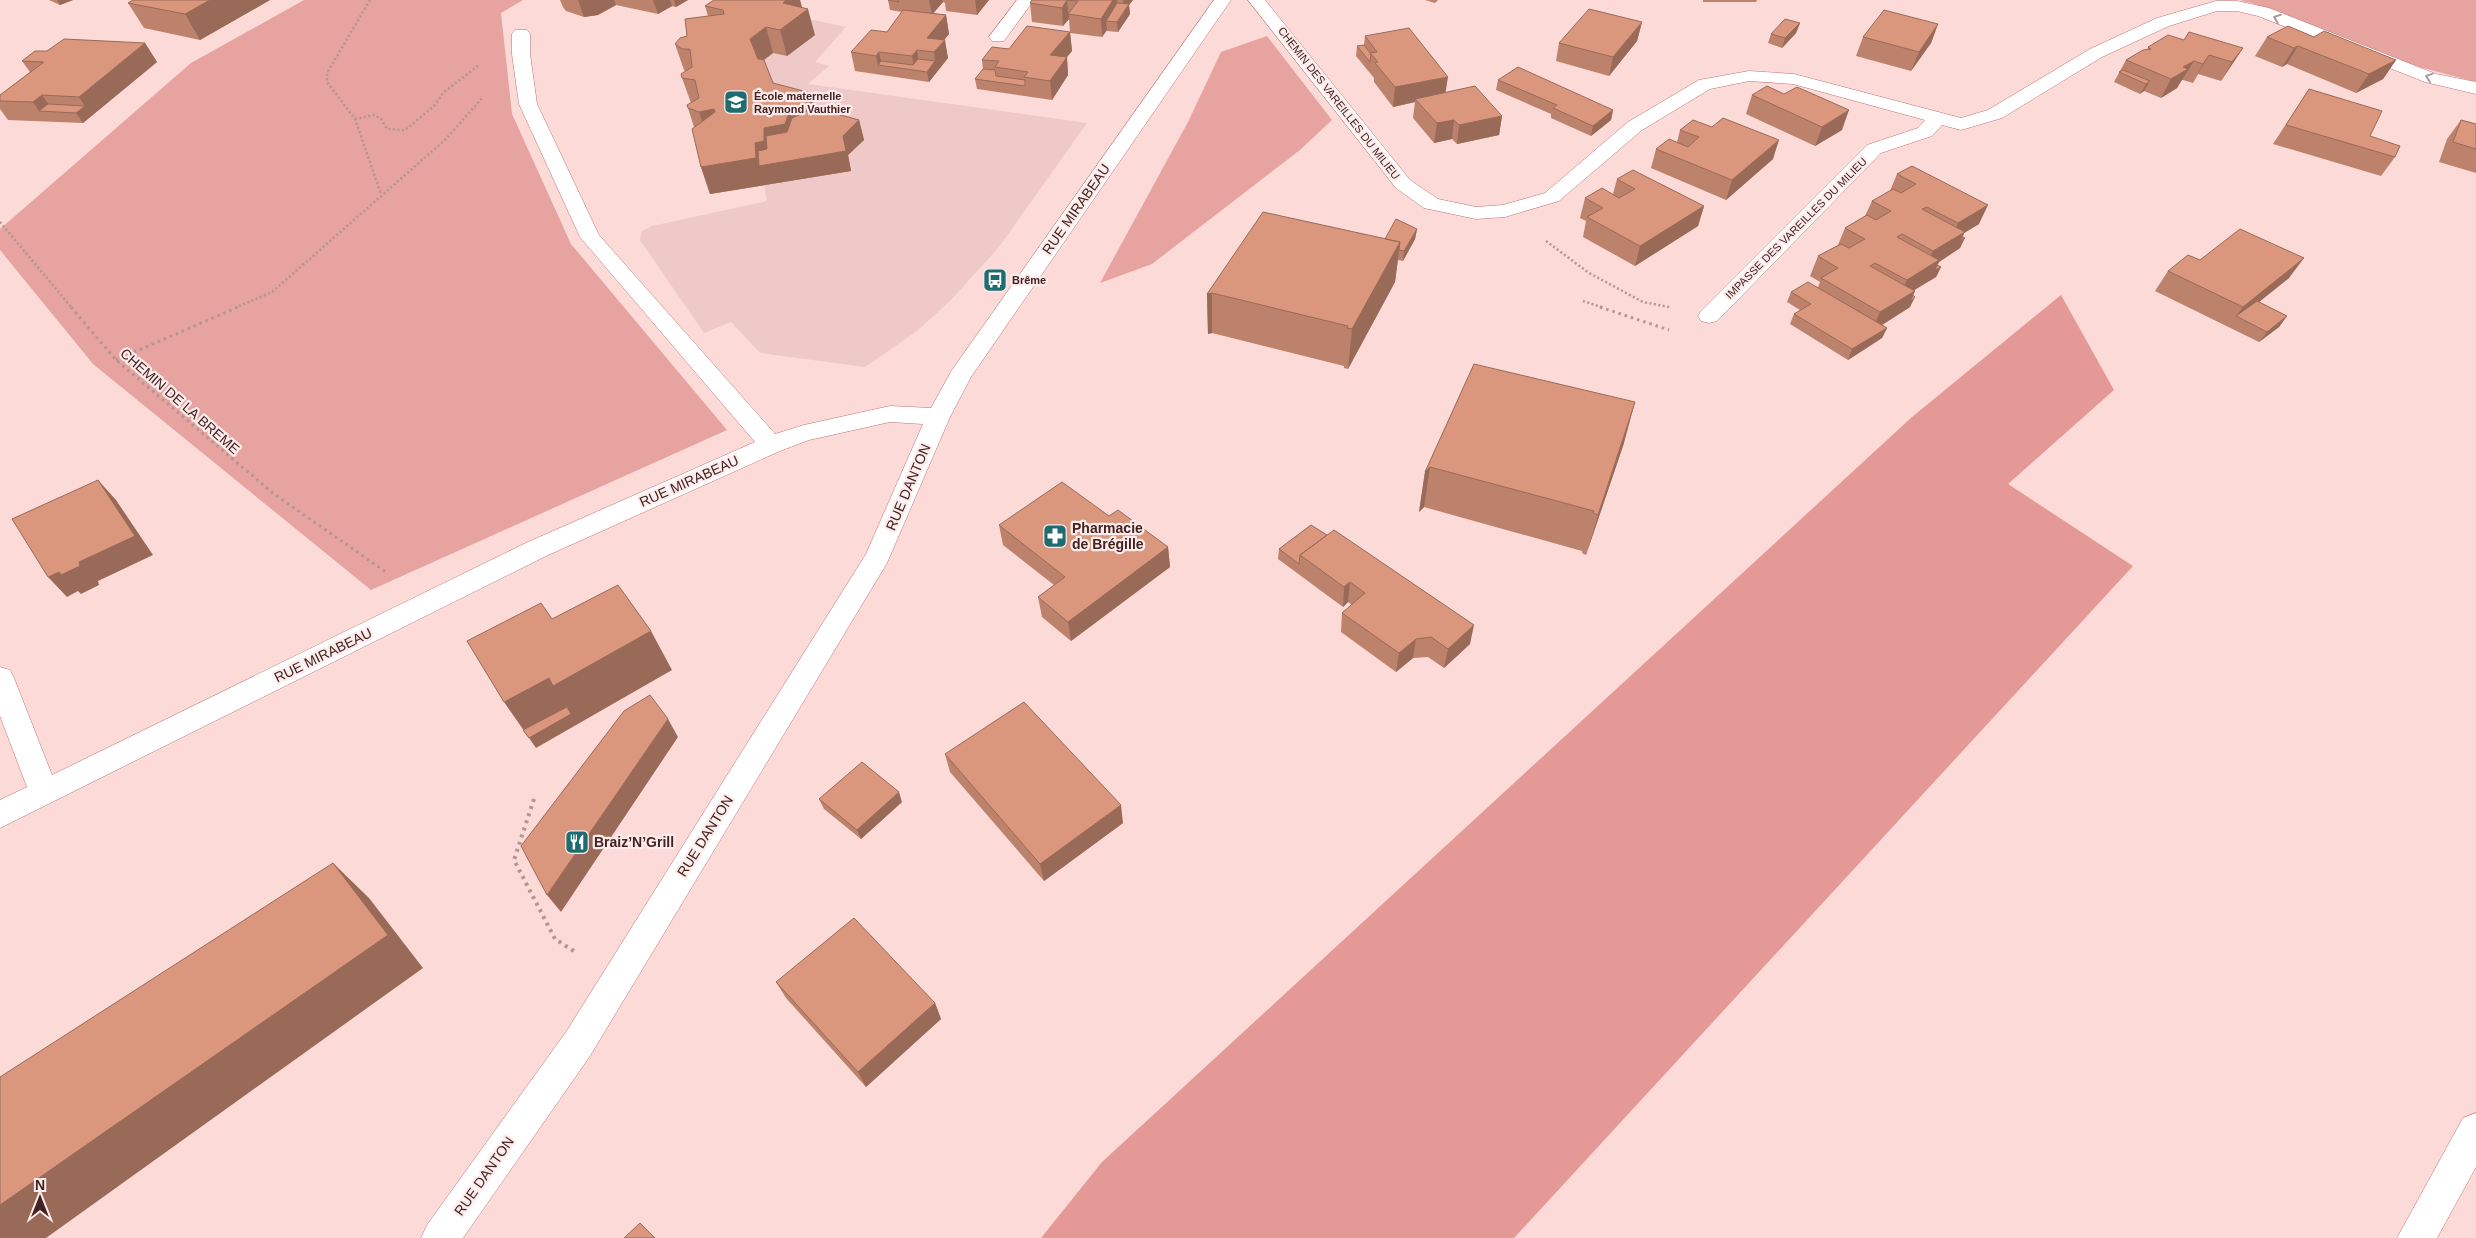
<svg xmlns="http://www.w3.org/2000/svg" width="2476" height="1238" viewBox="0 0 2476 1238" font-family="Arial,sans-serif">
<rect width="100%" height="100%" fill="#fcdad8"/>
<path fill="#eec9c7" d="M804,18L846,27L815,62L829,66L808,84L1087,123L999,247L950,301L917,331L865,367L760,353L731,322L704,333L640,240L642,231L652,226L767,201L764,185L710,194L684,68Z"/>
<path fill="#e6a3a0" d="M304,0H523L501,13L512,114L571,244L727,430L371,590L93,364L0,250V229L191,63Z
M2243,0H2476V82L2412,65L2252,3L2241,1Z
M1267,36L1332,120L1300,150L1152,264L1100,283L1188,122L1221,52Z"/>
<path fill="#e49997" d="M2061,295L2114,390L2008,484L2133,566L1514,1238H1041L1102,1162L1912,417Z"/>
<g fill="none" stroke-linecap="round" stroke-linejoin="round">
<g stroke="#be7472" stroke-width="1">
<path id="minor" d="M1017,0H1034L1004,41H992L989,37Z
M1214,0H1231L971,377L950,417L887,563L590,1056L463,1238H421L427,1225L566,1032L866,554L923,424L890,422L809,440L780,451L546,556L0,828V800L27,787L0,716V667L10,670L14,678L52,775L528,542L755,442L580,237L519,104L512,54V34L515,30H527L530,34V54L537,104L599,235L775,434L804,425L890,406L931,408L952,370Z
M1248,0H1265L1410,180L1438,199L1476,207L1503,205L1545,193L1628,122L1699,80L1749,71L1794,74L1961,118L1988,110L2090,49L2157,18L2216,1H2237L2269,8L2436,74L2476,82V94L2425,82L2258,16L2237,11H2217L2169,26L2102,57L2002,118L1961,130L1942,125L1932,136L1881,153L1717,321L1709,323L1701,321L1698,316L1701,311L1867,145L1918,128L1925,120L1793,84L1749,81L1710,89L1642,130L1559,201L1505,217L1476,219L1424,208L1396,188Z
M2476,1113V1167L2437,1238H2397L2463,1118Z"/>
</g>
<path stroke="#b59492" stroke-width="2.5" stroke-dasharray="2 2.5" stroke-linecap="butt" d="M370,0L327,73V82L355,119L381,194
M355,119L374,115L381,119L387,129L405,130L434,106L444,92L479,65
M0,222L72,308
M1546,241L1589,273L1643,302L1669,307
M1583,301L1604,308
M235,308L272,292L446,139L483,97"/>
<path stroke="#b59492" stroke-width="3" stroke-dasharray="2.5 4" stroke-linecap="butt" d="M71,307L116,360L274,494L386,572
M1600,307L1669,330
M116,360L238,307"/>
<path stroke="#b59492" stroke-width="4" stroke-dasharray="3 4.5" stroke-linecap="butt" d="M534,799L514,860L555,939L577,953"/>
<use href="#minor" fill="#fff" fill-rule="evenodd"/>
</g>
<path fill="#bc826c" d="M49,0H73L60,5Z
M270,0L200,40L144,28L128,3Z
M560,0H688L676,7L672,6L658,14L616,5L598,15L584,17L566,11L563,7Z
M714,0H800L802,7L815,35L787,56L773,53L764,60L773,83L815,108L859,120L864,140L848,155L851,171L710,194L701,167L694,127L688,108L691,103L682,78L685,71L684,70L675,44L687,36L708,16L705,6Z
M888,0H989L977,15L946,11L945,3L943,2L933,13L946,15L949,34L944,40L948,58L929,82L855,71L851,52L887,32L902,12L890,10Z
M1032,0H1133L1129,5L1130,14L1118,32L1107,31V30L1102,37L1070,33L1072,51L1067,57L1068,75L1052,100L977,89L975,79L983,69L982,60L1009,49L1070,32L1069,19L1063,26L1032,22L1030,3Z
M1425,0H1438L1435,3Z
M1703,0H1757L1756,2H1703Z
M1642,22L1637,41L1609,76L1556,61L1559,43Z
M1800,23L1796,33L1782,48L1768,43L1771,34Z
M1938,24L1931,43L1911,71L1856,56L1863,37Z
M1365,36L1446,92L1502,116L1499,135L1457,144L1452,139L1434,143L1413,118L1415,102L1393,107L1374,82V78L1356,56L1357,46L1364,45Z
M2267,37H2314L2396,60L2383,79L2356,93L2287,64L2282,67L2255,56Z
M2184,40L2243,48L2221,81L2198,74L2193,83L2183,80H2181L2177,88L2161,98L2144,91L2140,94L2114,82L2126,60L2147,50L2148,47Z
M145,43L157,62L83,123L8,120L0,109V95L30,72L22,61L47,51Z
M1498,80L1613,110L1611,120L1591,136L1551,118V114L1496,90Z
M2309,89L2395,157L2381,176L2273,144Z
M1784,94L1842,130L1815,146L1746,114L1752,95Z
M2461,120L2476,124V173L2439,162L2447,139Z
M1680,130L1773,159L1726,200L1651,168L1656,149L1677,142Z
M1912,166L1979,224L1964,233L1963,237L1960,248L1939,262L1937,265L1941,267L1936,277L1913,290L1915,291L1913,295L1910,307L1882,325L1887,328L1882,338L1848,360L1790,324L1794,314L1800,310L1787,302L1791,292L1818,287L1820,282L1810,276L1818,256L1838,245L1845,228L1865,216L1872,201L1890,191L1897,174Z
M1617,179L1704,206L1698,226L1635,266L1583,237L1586,221L1580,218L1585,198L1613,194Z
M1417,229L1415,239L1403,261L1398,260L1395,282L1348,369L1344,368V366L1212,333L1208,334L1207,294Z
M2200,260L2289,278L2259,302L2287,316L2279,327L2259,342L2155,291L2168,271Z
M1474,364L1624,443L1586,555L1582,553V551L1424,507L1419,512L1425,472Z
M1109,516L1168,547L1170,567L1071,641L1042,617L1038,597L1054,585L1003,545L999,525Z
M1311,525L1470,644L1444,668L1428,657L1413,658L1396,672L1341,632L1342,613L1352,605L1348,602L1343,607L1278,559L1279,549Z
M945,754L1123,823L1044,881L950,772Z
M819,799L902,802L861,839L824,809Z
M776,982L935,1003L941,1019L866,1087L786,998Z"/>
<path fill="#996a58" d="M57,0H73L60,5Z
M210,0H270L200,40L185,14Z
M578,0H614L616,5L598,15L584,17Z
M653,0H670L672,6L658,14Z
M674,0H688L676,7Z
M786,0H800L803,13L808,9L815,35L787,56L780,30L783,3Z
M929,0H942L943,2L932,15Z
M975,0H989L977,15Z
M1067,0L1069,19L1063,26L1062,8Z
M1113,0H1117L1118,13L1106,21L1107,30L1102,37L1101,19Z
M1123,0H1133L1129,5L1130,14L1118,32L1117,22L1124,13Z
M946,15L949,34L934,52L927,38Z
M1642,22L1637,41L1609,76L1613,57Z
M1800,23L1796,33L1782,48L1785,38Z
M1938,24L1931,43L1911,71L1919,52Z
M766,27L773,53L757,65L750,39Z
M1070,32L1072,51L1067,57L1068,75L1052,100L1050,81V55Z
M945,40L948,58L929,82L927,72L935,61L934,52Z
M145,43L157,62L83,123L76,113L85,106L79,97Z
M2298,46L2287,64L2282,67L2294,48Z
M2243,48L2221,81L2232,62Z
M917,50L920,69L914,70L912,56Z
M879,52L882,65H878L880,75L876,56Z
M2209,55L2198,74L2193,83L2203,64Z
M2396,60L2383,79L2356,93L2369,74Z
M2194,61L2177,88L2161,98L2171,79L2183,67Z
M1448,77L1445,96L1415,99V102L1393,107L1395,87Z
M2150,81L2144,91L2140,94L2146,84Z
M42,95L54,112L39,111L33,102Z
M813,100L820,127L843,136L859,120L864,140L848,155L851,171L710,194L701,167L755,143L764,128L790,110Z
M714,109L723,136L708,139L699,112Z
M1613,110L1611,120L1591,136L1593,126Z
M1849,110L1842,130L1815,146L1822,127Z
M1502,116L1499,135L1457,144L1459,125Z
M1454,120L1452,139L1434,143L1437,123Z
M1779,140L1773,159L1726,200L1732,180Z
M1988,205L1979,224L1964,233L1960,241L1965,238L1960,248L1939,262L1935,270L1941,267L1936,277L1903,297L1900,295L1907,280L1927,265L1933,251L1952,237L1958,223Z
M1704,206L1698,226L1635,266L1640,246Z
M1417,229L1415,239L1403,261L1404,251Z
M1400,242L1395,282L1348,369L1352,329Z
M2304,258L2289,278L2239,318L2236,316L2243,307Z
M1915,291L1910,301L1915,297L1910,307L1871,332L1880,312Z
M1212,293V333L1208,334L1207,294Z
M2287,316L2279,327L2259,342L2267,332Z
M1887,328L1882,338L1848,360L1852,349Z
M1635,402L1624,443L1586,555L1598,515Z
M1430,467L1424,507L1419,512L1425,472Z
M98,480L116,500L153,555L98,581L99,585L81,594L78,591L67,597L48,577L79,562Z
M1168,547L1170,567L1071,641L1068,622Z
M1350,582L1348,602L1343,607L1344,587Z
M1474,625L1470,644L1444,668L1448,649Z
M651,631L672,670L536,748L504,702L549,678Z
M1416,639L1413,658L1396,672L1399,653Z
M668,719L678,737L561,912L547,895Z
M899,792L902,802L861,839L857,830Z
M1121,805L1123,823L1044,881L1040,864Z
M333,863L369,898L423,968L46,1238H0V1205Z
M935,1003L941,1019L866,1087L858,1072Z"/>
<path fill="#db977d" stroke="#996a58" d="M133,0H210L185,14L128,3Z
M714,0H786L783,3L808,9L780,30L766,27L750,39L758,59L764,60L773,83L811,93L813,100L790,110L785,124L764,128V141L755,143L756,158L701,167L692,129L715,112L714,109L699,112L688,108L687,105L699,98L695,80L682,78L681,74L692,67L690,49H682L675,44L680,38L687,36L685,19L724,14L723,10L705,6Z
M888,0H898L899,2Z
M1032,0H1113L1101,19L1068,14L1078,1L1067,0L1062,8L1030,3Z
M1117,3L1129,4L1117,22L1106,21Z
M1589,9L1642,22L1613,57L1559,43Z
M903,10L946,15L927,38L945,40L934,52L917,50L912,56L879,52L876,56L851,52L871,30L887,32Z
M1884,10L1938,24L1919,52L1863,37Z
M1785,19L1800,23L1785,38L1771,34Z
M1027,26L1070,32L1050,55L1067,57L1050,81L1024,77L1028,72L995,67L999,61L982,60L992,47L1009,49Z
M2288,26L2314,37L2324,31L2396,60L2369,74L2298,46L2294,48L2267,37Z
M1409,28L1448,77L1395,87L1375,63L1378,62L1370,53L1377,52L1365,36Z
M2189,32L2243,48L2232,62L2209,55L2203,64L2194,61L2183,67L2188,69L2171,79L2126,60L2143,50L2151,49L2148,47L2168,35L2184,40Z
M64,39L145,43L79,97L42,95L33,102L0,101V95L44,62L22,61L35,51H47Z
M1364,45L1371,54L1370,62L1357,46Z
M918,59L935,61L927,72L878,65L881,61L913,65Z
M1518,67L1613,110L1593,126L1553,108L1557,105L1498,80Z
M983,69L995,70L996,76L1025,80V86L975,79Z
M2123,70L2150,81L2146,84L2119,72Z
M1475,86L1502,116L1459,125L1454,120L1437,123L1415,99Z
M1767,86L1784,94L1797,87L1849,110L1822,127L1752,95Z
M2309,89L2382,111L2370,136L2400,146L2395,157L2286,125Z
M48,104L85,106L76,113L39,111Z
M815,108L859,120L843,136L846,151L759,166L758,151L767,149L766,136L787,132L792,118Z
M1723,118L1779,140L1732,180L1656,149L1669,139L1688,147L1699,137L1680,130L1693,120L1712,127Z
M2461,120L2476,124V149L2453,142Z
M1912,166L1988,205L1958,223L1927,207L1922,209L1965,232L1933,251L1902,234L1897,237L1939,260L1907,280L1875,263L1870,266L1915,291L1880,312L1821,278L1838,268L1818,256L1841,244L1849,248L1865,239L1845,228L1867,215L1876,220L1891,211L1872,201L1893,189L1901,193L1916,184L1897,174Z
M1633,170L1704,206L1640,246L1587,217L1603,208L1585,198L1602,188L1619,198L1635,189L1617,179Z
M1263,212L1400,242L1352,329L1347,328L1348,326L1212,293L1207,294Z
M1396,219L1417,229L1404,251L1399,250L1400,242L1385,239Z
M2240,229L2304,258L2243,307L2168,271L2188,255L2200,260Z
M1963,237L1965,238L1960,241Z
M1937,265L1941,267L1935,270Z
M1808,282L1887,328L1852,349L1794,314L1811,304L1791,292Z
M1913,295L1915,297L1910,301Z
M2257,301L2287,316L2267,332L2236,316Z
M1474,364L1635,402L1598,515L1593,513L1594,511L1430,467L1425,472Z
M98,480L135,536L79,562L80,566L61,575L59,572L48,577L12,519Z
M1062,482L1109,516L1118,510L1168,547L1068,622L1038,597L1065,577L999,525Z
M1311,525L1327,535L1300,555L1299,564L1279,549Z
M1334,530L1474,625L1448,649L1431,637L1416,639L1399,653L1342,613L1365,593L1350,582L1344,587L1300,555Z
M618,585L651,631L553,686L549,678L504,702L467,641L541,603L552,619Z
M650,695L668,719L547,895L521,846L624,711Z
M1024,702L1121,805L1040,864L945,754Z
M567,707L571,714L529,738L523,730Z
M862,762L899,792L857,830L819,799Z
M333,863L388,935L0,1205V1077Z
M854,918L935,1003L858,1072L776,982Z
M640,1223L655,1238H624Z"/>
<defs><path id="oneway-chevron" d="M-2-3.5L2.5 0L-2 3.5" fill="none" stroke-width="1.6" stroke-linecap="round" stroke-linejoin="round" transform="scale(1.25)"/></defs>
<g stroke="#aa9c9c">
<use href="#oneway-chevron" transform="translate(2277 18) rotate(-159)"/>
<use href="#oneway-chevron" transform="translate(2429 77) rotate(-161)"/>
</g>
<defs>
<g id="school-square" transform="scale(1.25)"><rect x="-9" y="-9" width="18" height="18" rx="4" fill="#1e6b70" stroke="#fdeceb"/><path d="M0-5L7-2L0 1L-7-2ZM-4 1L0 2.5L4 1V4Q0 6-4 4Z" fill="#fff"/></g>
<g id="bus-square" transform="scale(1.25)"><rect x="-9" y="-9" width="18" height="18" rx="4" fill="#1e6b70" stroke="#fdeceb"/><path d="M-5-6H5V4H4V6H2V4H-2V6H-4V4H-5ZM-3.5-4V0h7V-4ZM-3.5 1.2v1.5H-2V1.2ZM2 1.2v1.5H3.5V1.2Z" fill="#fff"/></g>
<g id="pharmacy-square" transform="scale(1.25)"><rect x="-9" y="-9" width="18" height="18" rx="4" fill="#1e6b70" stroke="#fdeceb"/><path d="M-2-6h4v4h4v4h-4v4h-4v-4h-4v-4h4Z" fill="#fff"/></g>
<g id="restaurant-square" transform="scale(1.25)"><rect x="-9" y="-9" width="18" height="18" rx="4" fill="#1e6b70" stroke="#fdeceb"/><path d="M-5-6h1v4h1v-4h1v4h1v-4h1v5L-1.5 .5V6h-2V.5L-5-1ZM5-6V6H3V1.5H1.5Q1.5-4 5-6Z" fill="#fff"/></g>
</defs>
<g fill-rule="evenodd">
<use href="#school-square" x="736" y="102"/>
<use href="#bus-square" x="995" y="280"/>
<use href="#pharmacy-square" x="1055" y="536"/>
<use href="#restaurant-square" x="577" y="842"/>
</g>
<g text-anchor="middle" dominant-baseline="central" stroke-width="4.5" stroke-linejoin="round" paint-order="stroke">
<g font-size="11" font-weight="bold" fill="#422322" stroke="#fdeceb" text-anchor="start">
<text x="754" y="96">École maternelle<tspan x="754" dy="13">Raymond Vauthier</tspan></text>
<text x="1012" y="280">Brême</text>
</g>
<g font-size="11" fill="#422322" stroke="#fdeceb">
<text transform="translate(1339 103) rotate(52)">CHEMIN DES VAREILLES DU MILIEU</text>
<text transform="translate(1796 228) rotate(-45)">IMPASSE DES VAREILLES DU MILIEU</text>
</g>
<g font-size="14" fill="#422322" stroke="#fdeceb">
<text transform="translate(1076 209) rotate(-55)">RUE MIRABEAU</text>
<text transform="translate(180 401) rotate(41)">CHEMIN DE LA BREME</text>
<text transform="translate(689 481) rotate(-24)">RUE MIRABEAU</text>
<text transform="translate(908 487) rotate(-67)">RUE DANTON</text>
<text transform="translate(323 655) rotate(-26)">RUE MIRABEAU</text>
<text transform="translate(705 836) rotate(-58)">RUE DANTON</text>
<text transform="translate(484 1176) rotate(-55)">RUE DANTON</text>
</g>
<g font-size="14" font-weight="bold" fill="#422322" stroke="#fdeceb" text-anchor="start">
<text x="1072" y="528">Pharmacie<tspan x="1072" dy="16">de Brégille</tspan></text>
<text x="594" y="842">Braiz’N’Grill</text>
</g>
</g>
<g transform="translate(40 1198)" stroke="#fdeceb" stroke-width="4" paint-order="stroke">
<path d="M0-4L9 19L0 12L-9 19Z" fill="#422322"/>
<text y="-8" font-size="14" font-weight="bold" text-anchor="middle" fill="#422322">N</text>
</g>
</svg>
